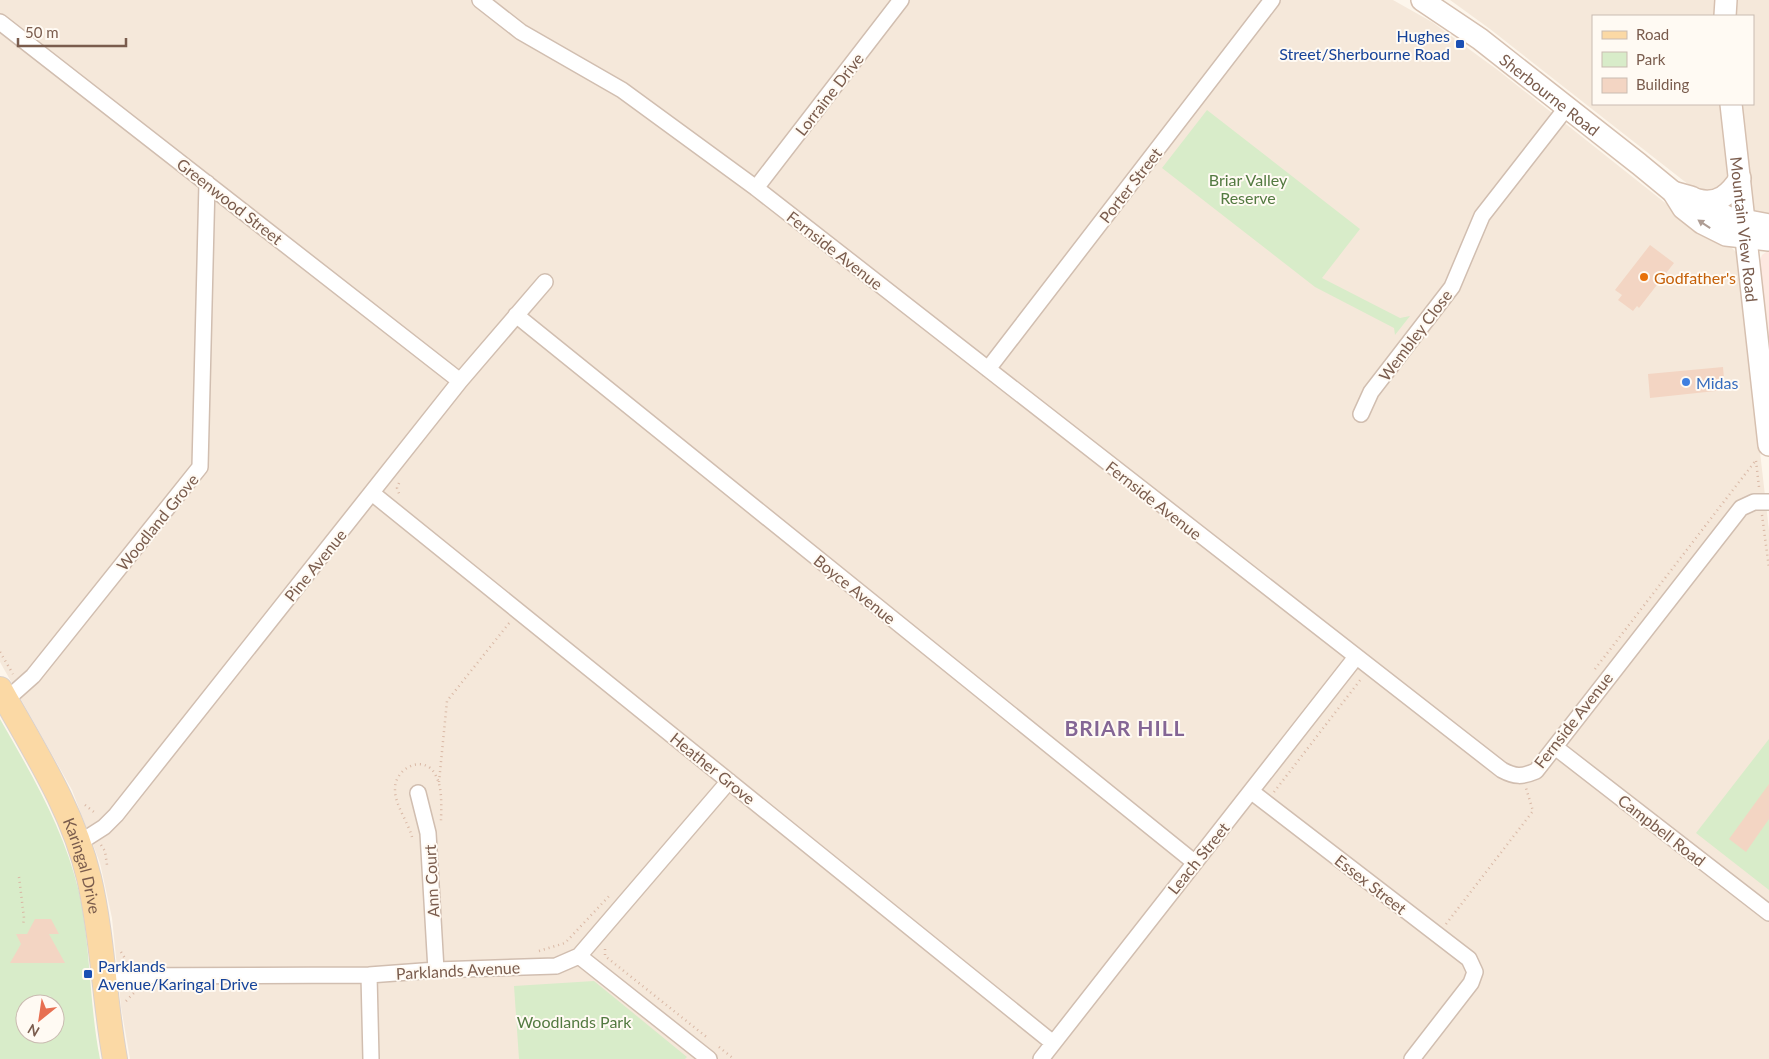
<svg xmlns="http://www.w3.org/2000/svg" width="1769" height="1059" viewBox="0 0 1769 1059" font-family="Lato,sans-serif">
<rect width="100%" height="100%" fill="#fdf6ec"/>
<path fill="#f5e8da" d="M0,0H1393L1432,22L1499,71L1693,225L1730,246L1737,253L1769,530V1059H130L121,1007L112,918L100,863L72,790L0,662Z
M1450,0H1717L1715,16H1593V104H1721L1729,180L1724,191L1698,192L1490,29Z
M1736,0H1769V219L1755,212L1752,207L1740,104H1753V16H1734Z"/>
<path fill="#fde8e0" d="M1769,250V370L1758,266L1762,255Z"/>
<path fill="#d8ecc9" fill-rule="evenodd" d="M1207,110L1360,229L1322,278L1400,318L1410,316L1395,335L1394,328L1315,287L1162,168Z
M0,719C32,775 64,829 79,892C91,947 89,1004 100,1059H0ZM25,1004H55V1034H25Z
M1769,739V890L1696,833Z
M594,981L687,1057L685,1059H519L514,986Z"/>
<path fill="#f3d5c3" d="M1650,245L1674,263L1639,308L1637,306L1633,311L1618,300L1622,295L1615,290Z
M1723,367L1725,390L1650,398L1648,374Z
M1769,784V819L1746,852L1729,839Z
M35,919H51L59,934H49L65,963H10L21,944L16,934H27Z"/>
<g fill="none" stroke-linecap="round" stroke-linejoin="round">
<g stroke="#d1beb0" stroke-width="18">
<path id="street" d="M480,0L521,32L622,90L756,188L1502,770C1515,777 1522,777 1536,771L1741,508L1754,502H1769
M0,22L460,381
M756,188L901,0
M516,315L1194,862
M988,369L1272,0
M1361,414L1371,392L1452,287L1482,216L1567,107
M372,493L1053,1043
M6,700L33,676L200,467L207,183
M1555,747L1769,913
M1252,792L1469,959L1475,972L1471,983L1412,1059
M418,793L428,833L436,970
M79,843L104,827L116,815L460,381L545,282
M579,956L709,1059
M369,975L371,1059
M104,976L369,975L436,970L556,966L579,956L729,781
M1041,1059L1356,657"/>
</g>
<g stroke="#d6c0b0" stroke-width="24">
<g id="secondary">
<path id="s1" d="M1422,0L1480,39L1639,164L1673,192L1683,208L1702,223L1726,235L1769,240"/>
<path d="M1725,16L1726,0"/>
<path id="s2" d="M1731,104L1769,445"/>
<path d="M1673,192L1691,197L1727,217L1769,225"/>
<path d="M1698,200C1718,205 1730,194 1740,178"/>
</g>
</g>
<g stroke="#dad1cd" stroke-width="26">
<g id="primary">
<path id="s3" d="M0,689C34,750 73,810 89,878C103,938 104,999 115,1059"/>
</g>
</g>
<path stroke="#d9b8a5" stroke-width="2.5" stroke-dasharray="1 4" stroke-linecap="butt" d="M1756,461L1759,487
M399,483L397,488L400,496
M1762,515L1769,568
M0,652L13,674
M1595,669L1756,460
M439,782L447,701L510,622
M1274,792L1361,679
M85,805L94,812V815
M412,837C408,822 395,805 395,790C394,767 426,753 436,776C443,789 441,809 441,823
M101,845L105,851L107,865
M19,877L24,918L23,926
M1446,924L1533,811L1526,788
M605,949V956L709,1039
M539,951L565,943L611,894
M121,952L126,960L124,962
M126,1001L136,991
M719,1047L734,1059"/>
<use href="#street" stroke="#fff" stroke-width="15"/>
<use href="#secondary" stroke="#fff" stroke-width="21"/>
<use href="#primary" stroke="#fbd9a5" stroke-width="24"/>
</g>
<defs><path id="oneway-solid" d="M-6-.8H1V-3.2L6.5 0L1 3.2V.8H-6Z" transform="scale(1.25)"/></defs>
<use fill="#af9d94" href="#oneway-solid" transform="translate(1704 224) rotate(-146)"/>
<g fill="#1a4fb4" stroke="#fffaf3" stroke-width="2">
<rect x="1455" y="39" width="10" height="10" rx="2.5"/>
<rect x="83" y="969" width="10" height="10" rx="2.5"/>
</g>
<circle fill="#e8710a" stroke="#fffaf3" stroke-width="2" cx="1644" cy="277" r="5"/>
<circle fill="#3f7fe0" stroke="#fffaf3" stroke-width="2" cx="1686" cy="382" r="5"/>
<g text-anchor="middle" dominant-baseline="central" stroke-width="4" stroke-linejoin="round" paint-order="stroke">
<g font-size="16" fill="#164399" stroke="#fffaf3" text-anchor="end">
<text x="1450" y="35">Hughes<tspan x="1450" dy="18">Street/Sherbourne Road</tspan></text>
<text x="98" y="965" text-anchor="start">Parklands<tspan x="98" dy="18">Avenue/Karingal Drive</tspan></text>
</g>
<g font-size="16" fill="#7a5c4d" stroke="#fffaf3">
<text transform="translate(829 94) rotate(-52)">Lorraine Drive</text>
<text stroke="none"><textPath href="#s1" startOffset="159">Sherbourne Road</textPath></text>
<text transform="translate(1130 185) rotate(-52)">Porter Street</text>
<text transform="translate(230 201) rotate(38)">Greenwood Street</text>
<text stroke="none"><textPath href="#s2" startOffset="126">Mountain View Road</textPath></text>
<text transform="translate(835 250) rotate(38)">Fernside Avenue</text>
<text transform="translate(1415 335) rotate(-53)">Wembley Close</text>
<text transform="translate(1154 500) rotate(38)">Fernside Avenue</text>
<text transform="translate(157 522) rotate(-51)">Woodland Grove</text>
<text transform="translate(315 565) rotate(-51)">Pine Avenue</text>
<text transform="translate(855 589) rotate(39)">Boyce Avenue</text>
<text transform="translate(1573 720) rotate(-52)">Fernside Avenue</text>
<text transform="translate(713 768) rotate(39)">Heather Grove</text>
<text transform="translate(1662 830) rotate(38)">Campbell Road</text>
<text transform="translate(1198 858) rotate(-51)">Leach Street</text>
<text stroke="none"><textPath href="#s3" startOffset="196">Karingal Drive</textPath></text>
<text transform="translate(431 881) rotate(-93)">Ann Court</text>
<text transform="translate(1371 884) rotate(38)">Essex Street</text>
<text transform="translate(458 970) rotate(-3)">Parklands Avenue</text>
</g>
<g font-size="16" fill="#537a41" stroke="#fffaf3">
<text x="1248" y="179">Briar Valley<tspan x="1248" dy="18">Reserve</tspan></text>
<text x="574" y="1021">Woodlands Park</text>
</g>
<g font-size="16" fill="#c56008" stroke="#fffaf3" text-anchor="start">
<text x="1654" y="277">Godfather's</text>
</g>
<g font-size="16" fill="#366cbe" stroke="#fffaf3" text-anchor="start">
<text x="1696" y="382">Midas</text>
</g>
<g font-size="21" font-weight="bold" letter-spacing="1" fill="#846695" stroke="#fffaf3">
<text x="1125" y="727">BRIAR HILL</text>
</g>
</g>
<rect x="1592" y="15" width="162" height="90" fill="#fffaf3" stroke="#cabbb1"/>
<rect x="1602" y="31" width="25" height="8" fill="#fbd9a5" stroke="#cabbb1"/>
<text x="1636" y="40" font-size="15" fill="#7a5c4d">Road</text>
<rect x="1602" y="52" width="25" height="15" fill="#d8ecc9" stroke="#cabbb1"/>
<text x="1636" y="65" font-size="15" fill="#7a5c4d">Park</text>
<rect x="1602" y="78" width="25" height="15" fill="#f3d5c3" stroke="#cabbb1"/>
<text x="1636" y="90" font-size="15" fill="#7a5c4d">Building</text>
<g transform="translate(40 1019) rotate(210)"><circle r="24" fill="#fffaf3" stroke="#cabbb1"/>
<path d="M0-4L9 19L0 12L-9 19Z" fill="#e76f51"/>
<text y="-8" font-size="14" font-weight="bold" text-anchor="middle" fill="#7a5c4d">N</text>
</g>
<path d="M18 38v8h108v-8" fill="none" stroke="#7a5c4d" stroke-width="2.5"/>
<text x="25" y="38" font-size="15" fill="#7a5c4d" stroke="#fffaf3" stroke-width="4" paint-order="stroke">50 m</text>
</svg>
